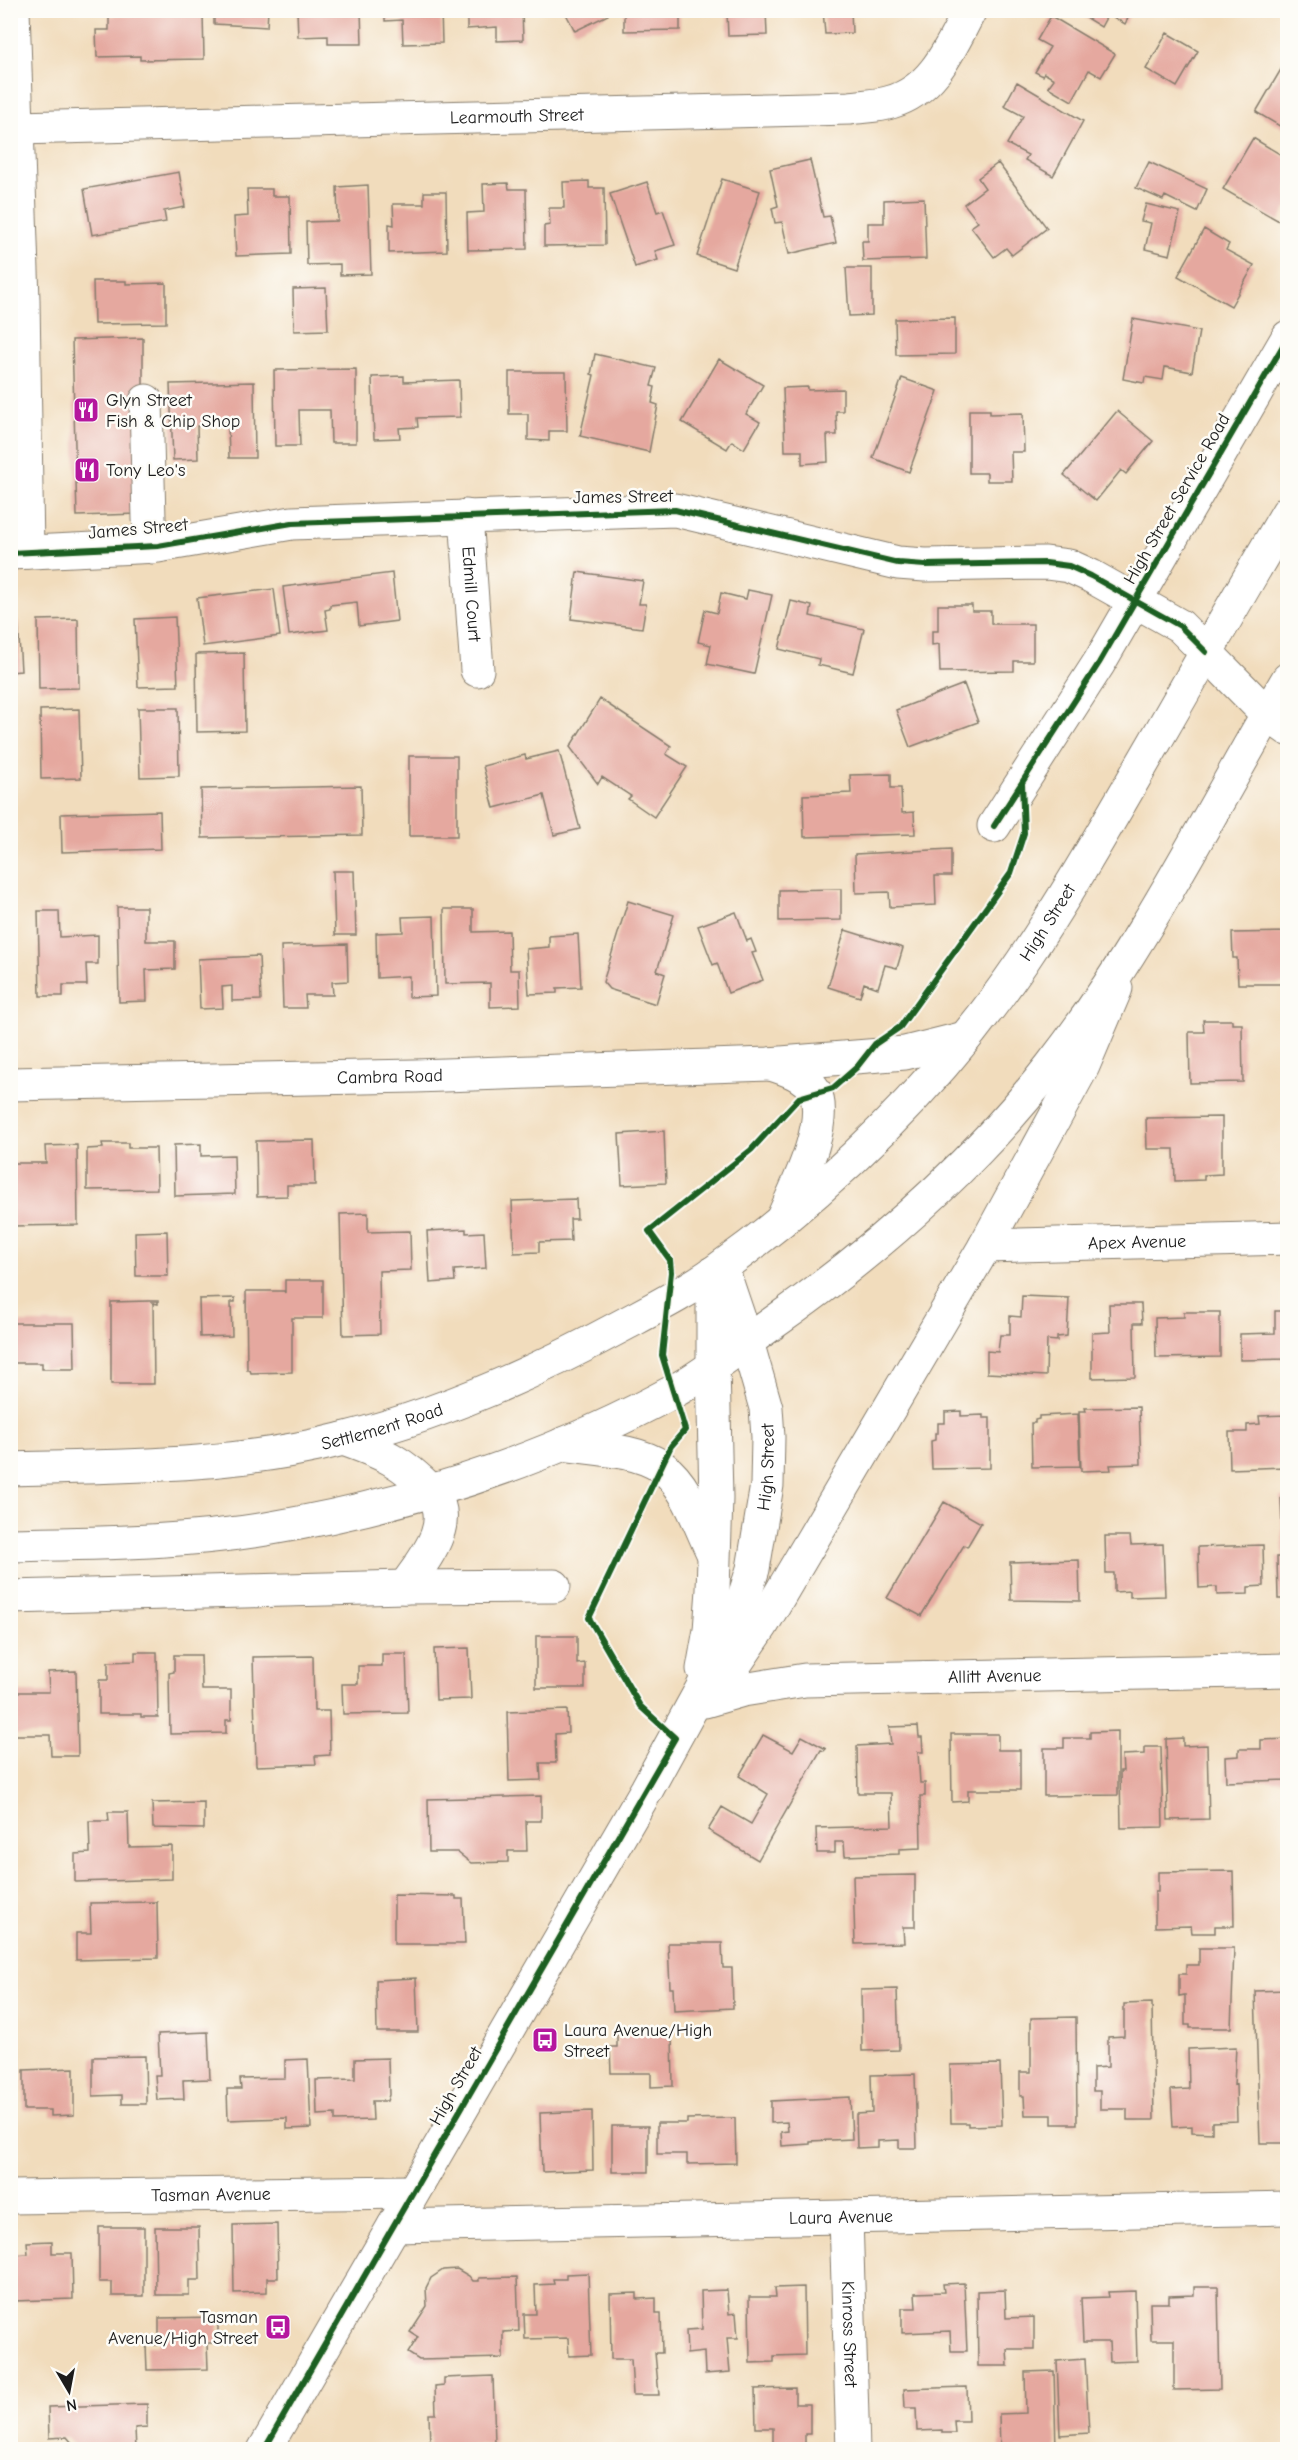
<svg xmlns="http://www.w3.org/2000/svg" width="1298" height="2460" viewBox="0 0 1298 2460" font-family="'Comic Neue',sans-serif">
<rect width="100%" height="100%" fill="#fdfcf7"/>
<filter id="ink" filterUnits="userSpaceOnUse"><feTurbulence type="fractalNoise" baseFrequency=".0167" numOctaves="2"/><feDisplacementMap in="SourceGraphic" scale="12" xChannelSelector="R" yChannelSelector="G"/><feConvolveMatrix kernelMatrix="1 2 1 2 8 2 1 2 1" color-interpolation-filters="sRGB"/></filter>
<filter id="wash" filterUnits="userSpaceOnUse"><feTurbulence type="fractalNoise" baseFrequency=".008" numOctaves="4" result="noise"/><feDisplacementMap in="SourceGraphic" scale="24" xChannelSelector="R" yChannelSelector="G"/><feGaussianBlur stdDeviation="1.35" result="paint"/><feColorMatrix in="noise" values="0 0 0 0 0 0 0 0 0 0 0 0 0 0 0 0 0 1.4 0 .05"/><feComposite in="paint" operator="in"/></filter>
<g filter="url(#wash)">
<rect width="100%" height="100%" fill="#f1dcbc"/>
<g id="blocks">
<path fill="#e5a89f" d="M214,10H268L267,27L214,24Z
M297,10H361L362,44H328V36L298,37Z
M385,10H441L442,43L403,44L402,20L385,21Z
M467,10H522L523,40L497,41V27L467,29Z
M564,10H606L608,15L575,31Z
M624,10H680V30L624,31Z
M710,10H766L767,35L728,36L727,13H710Z
M823,10H851L852,33L825,34Z
M1073,10H1132L1125,24L1108,14L1101,27Z
M203,13L204,59L140,60V56L97,57L96,30H109V16Z
M1051,16L1115,54L1101,77L1089,70L1072,101L1048,87L1054,79L1044,73L1043,76L1035,72L1050,47L1037,40Z
M1167,33L1198,51L1177,87L1146,69Z
M1283,66L1288,69V131L1256,112Z
M1017,82L1083,121L1053,176L1025,160L1028,155L1007,144L1023,116L1004,106Z
M1253,138L1288,159V206L1279,221L1223,189Z
M810,160L823,217L830,216L836,243L789,254L782,222L775,223L772,208L778,206L770,169Z
M1149,162L1207,189L1197,212L1165,196L1163,200L1136,188Z
M998,163L1047,228L1012,255L1006,248L994,257L971,227L978,222L964,204L985,188L978,178Z
M179,172L185,207L164,211L166,222L92,235L84,189Z
M722,179L760,191L734,268L697,256Z
M589,181V188H604L605,245L544,246V226L550,225L549,208H564L563,182Z
M647,182L657,212L663,210L675,245L655,251L658,260L635,267L610,194Z
M508,183L509,189H526L527,249L468,250L467,213L484,212L483,184Z
M368,185L371,274L340,275V264L307,265L306,222L338,221L337,187Z
M247,189H272V196H290L291,254L236,256L234,217L248,216Z
M424,192H446L447,251L389,253V224L394,225L393,204H424Z
M924,198L926,259L863,261L862,241H868V223H884V200Z
M1146,204L1180,212L1170,255L1145,249L1151,223L1141,221Z
M1204,229L1229,244L1226,250L1254,265L1231,306L1178,276Z
M846,268H872V315L849,316Z
M93,281H126V284L166,283V323L94,324Z
M326,288L328,330L294,331L293,289Z
M955,318V354L896,355L895,319Z
M1133,319L1199,331L1192,372L1165,367L1163,380L1145,377L1144,383L1123,379Z
M143,338V397L137,514L77,516L72,340Z
M595,354L656,368L651,386L655,387L652,403L658,405L649,452L580,436L594,375L591,374Z
M719,359L763,385L746,414L760,422L744,449L732,441L727,449L682,422Z
M356,369V443H331L330,410H299L300,446H275L274,370Z
M509,372H566L567,431H549V441L528,440V414H509Z
M404,376V382L459,380L460,417L417,418L418,427L399,428L400,438L374,439L372,377Z
M902,378L938,391L909,472L873,458Z
M254,382L255,458H229L228,424L197,426L198,459L173,460L170,384Z
M808,387V390L843,389V411H836L837,435H827L828,462L802,464V451H785L783,388Z
M969,410H990V414L1023,413L1024,452H1011L1012,481H987V473H969Z
M1117,411L1153,441L1126,474L1121,470L1096,501L1064,475Z
M577,572L643,581L639,604H646L642,628L571,619Z
M392,573L397,621L359,626L357,602L330,605V609L325,610L328,630L289,635L283,587Z
M274,589L280,636L203,646L197,598Z
M748,590L772,595L754,674L707,664L711,645L698,642L705,610L717,613L721,593L746,599Z
M791,601L812,606L810,616L864,629L853,673L818,665L819,659L779,649Z
M938,605H972V611H991V624H1033V661H1014V671L940,672L939,644L932,645V631H938Z
M175,617L178,686L138,687L135,619Z
M78,619L79,688L39,689L38,620Z
M10,620H18L21,671L10,672Z
M244,653L245,731L197,732L196,654Z
M964,684L978,722L910,747L896,710Z
M600,699L671,746L666,754L687,767L654,817L628,799L631,796L602,777L598,784L570,747Z
M138,708H178L179,776L140,777Z
M79,709L81,778L41,779L40,710Z
M559,751L580,829L554,835L544,795L494,808L483,766L525,755L526,759Z
M409,756H457V836H409Z
M891,774V788H901L902,813L914,812L915,834L804,837L803,795L851,793L850,775Z
M361,786L362,835L202,838L201,789Z
M160,811L161,849L62,852L61,814Z
M951,849V876H935L936,905L890,907L889,892L856,893L855,854Z
M333,871H354L356,935H335Z
M841,889V920L779,921V890Z
M628,901L674,915L657,971L665,974L656,1004L609,989L603,982Z
M117,907H146V941H175V969L146,970L147,1001L119,1002Z
M444,909H473V932L509,931L510,970H519L520,1006L490,1007V983L445,984Z
M38,911H59L60,937L98,935V964H86L87,985H63V996H40Z
M736,912L747,941L751,939L756,952L752,953L763,980L728,993L717,963L713,965L698,926Z
M434,916L436,996L409,997V976L377,978L376,933L403,932L402,917Z
M845,930L903,948L897,968L885,965L878,988L864,983L860,997L828,987Z
M1288,932V984H1238L1237,958H1233L1232,933Z
M578,934L581,987L557,988V993L529,994L526,949L549,947V936Z
M347,944L348,981L332,982L333,995H305L306,1008H283L281,946Z
M10,950H13L14,1001H10Z
M259,956L261,1000L232,1001V986L222,987L223,1008L200,1009L198,959Z
M1203,1020H1232V1024H1242L1243,1082L1190,1083L1189,1032H1204Z
M1222,1117V1174L1204,1175V1180L1175,1181L1174,1149H1147L1146,1118Z
M664,1131L666,1183L622,1185L619,1134Z
M314,1140L315,1185H287V1196L257,1197L256,1141Z
M102,1143H128V1148H156L157,1189L87,1190V1149L103,1148Z
M201,1144V1156L234,1155L235,1194L175,1196L174,1145Z
M77,1145L78,1225L10,1226V1163H46L45,1146Z
M576,1199L577,1219H570L571,1241L539,1242V1252L514,1253L512,1201Z
M368,1213V1232L410,1231L411,1270L379,1271L380,1334L343,1335L340,1214Z
M466,1229V1233L484,1232L486,1268L454,1270L455,1281L430,1283L427,1231Z
M167,1231L168,1276H136L135,1232Z
M285,1280H323V1318H292V1372L251,1373L250,1370H247L246,1291H284L285,1293Z
M1022,1296L1069,1298L1067,1336L1057,1337V1341L1047,1340L1046,1376L987,1373V1351L998,1352L1000,1335H1010V1316L1021,1317Z
M235,1298V1302H231L232,1336L200,1337L199,1299Z
M149,1301H158V1304L153,1303L154,1384H111V1302Z
M1109,1304H1141L1142,1323H1134L1135,1377L1092,1378V1333L1110,1332Z
M1275,1311H1288V1359L1240,1360V1334L1275,1333Z
M1184,1312H1220V1357L1156,1358L1155,1318L1184,1317Z
M10,1323H74L75,1369H42V1363H10Z
M1139,1407L1141,1464L1110,1465L1111,1470L1081,1471L1079,1411H1086L1085,1408Z
M961,1411V1416L983,1415V1418H990V1468L932,1469L931,1441L935,1440V1433H938V1423H945V1412Z
M1078,1414L1080,1466L1032,1467L1031,1423H1035V1420L1039,1419V1416Z
M1288,1415V1467L1230,1469L1229,1432H1247V1425L1260,1424L1259,1416Z
M1281,1497H1288V1599H1278L1277,1557H1283Z
M944,1502L981,1523L967,1547L964,1545L921,1616L887,1598Z
M1105,1536H1130L1131,1545L1163,1544L1165,1596L1130,1597V1591L1114,1592V1573H1106Z
M1263,1545L1264,1586L1248,1587V1594L1217,1595V1587L1199,1588L1198,1547Z
M1079,1560L1080,1601L1011,1600L1010,1562Z
M536,1636H577V1664L585,1663V1688H536Z
M469,1648L471,1699L436,1700L434,1649Z
M135,1652H157L158,1717H141V1714H99V1680H108V1662L135,1661Z
M382,1654H406L408,1713L343,1714L342,1684H358V1666H382Z
M174,1655H201L202,1690H231V1720H226V1733L170,1734L169,1673L174,1672Z
M313,1656L314,1711H329L330,1755L315,1756L316,1764L256,1766L253,1657Z
M76,1671L78,1756H51L50,1735H12V1692H49L48,1672Z
M567,1710L568,1733L555,1734L556,1763H540L541,1780L509,1781L507,1712Z
M918,1726L919,1737H922L923,1752H918L920,1783H925V1796H920L921,1848L899,1849V1854L845,1856L844,1842H835V1853H817L816,1828L892,1826L891,1793H858L857,1746L891,1744L889,1727Z
M1118,1731V1795L1044,1796V1748H1064V1738H1090V1732Z
M951,1734H998V1750H1020V1790H968V1801L952,1802Z
M763,1735L793,1751L802,1736L826,1749L824,1751L821,1750L758,1860L708,1830L722,1807L751,1824L759,1810L768,1794L739,1776Z
M1183,1738V1746L1207,1745L1209,1819L1168,1820L1166,1739Z
M1288,1739V1780L1226,1782L1225,1757L1239,1756V1749H1261V1740Z
M1145,1747H1161L1163,1827L1121,1828L1120,1771H1123L1122,1755L1145,1754Z
M541,1796V1821H526L527,1851H508V1862L471,1863L457,1852H429L428,1799Z
M204,1802V1829L153,1828L152,1803Z
M108,1812H128L129,1847L172,1846V1879L75,1882V1854L90,1853L89,1821H109Z
M1233,1871L1234,1926H1215V1933H1192L1191,1926L1155,1927V1892H1158V1872Z
M915,1875V1927H903L904,1943L855,1944L853,1876Z
M394,1895L456,1896V1899H463L465,1944H394Z
M157,1902L158,1958L76,1960V1933H91L90,1903Z
M668,1943H722L723,1968H732L733,2008L674,2011L673,1988H670Z
M1199,1948H1234L1231,2028H1190V2025H1185V1995L1179,1996V1974H1186V1965H1199Z
M416,1978L418,2032H377L376,1980Z
M897,1989L899,2050L862,2051L861,1990Z
M1288,1990V2143H1260L1255,1991Z
M1152,2003L1154,2120H1127V2109H1100V2091H1093V2068L1108,2067V2037L1124,2036V2004Z
M1076,2017L1077,2124H1052V2115H1025L1024,2096H1020V2072H1031V2018Z
M208,2032L210,2079L183,2080L184,2099L157,2100L155,2075H160L158,2034Z
M672,2032L673,2086L651,2087V2073H611L610,2047H617V2033Z
M1236,2047L1234,2085L1236,2084L1237,2121L1212,2122V2133L1192,2132V2126L1173,2127L1171,2090L1189,2089L1188,2049Z
M145,2056L146,2104H122V2095L93,2096V2057Z
M388,2058L389,2095L387,2101H372L373,2120L335,2121V2114L317,2115L316,2080L355,2079V2059Z
M308,2059L311,2128L287,2129V2118L228,2120L227,2089H241L240,2079L285,2078V2060Z
M1000,2064L1002,2125L968,2126V2123H951L950,2065Z
M74,2068V2115L51,2116V2110H24V2070Z
M915,2074L917,2148H899V2140L878,2141V2147L857,2148L856,2114L872,2113L871,2075Z
M850,2097L852,2139L810,2141V2144L782,2146L781,2132L788,2131L787,2122L771,2123V2101Z
M592,2111L593,2170L542,2172L540,2113Z
M735,2118L736,2163L687,2164V2154H657V2123H687V2119Z
M612,2126H648V2172H612Z
M277,2224L278,2278H267V2292L234,2293L233,2225Z
M99,2227H144V2296H112V2282H99Z
M155,2227H199L200,2280H189V2295H156Z
M52,2241V2253H72L73,2299L14,2301L13,2255L28,2254L27,2242Z
M457,2269L469,2276L473,2281H479V2278L517,2277L519,2331L503,2332V2358L419,2360L408,2353L418,2337L410,2332L427,2306L426,2288L431,2278L443,2270Z
M588,2273L591,2355L569,2356L568,2338L525,2339L524,2314H536L535,2285L554,2284L553,2279H566V2274Z
M964,2283L967,2351H951L950,2331L902,2333V2308H916L915,2293L944,2292L943,2284Z
M804,2287L805,2355L774,2356V2362L750,2363L749,2297H776L775,2288Z
M1194,2287H1218L1220,2389L1174,2390V2340H1151L1150,2303H1169V2296L1194,2295Z
M727,2290L729,2314L736,2313L738,2338H727L730,2372L705,2374L704,2352L687,2354L686,2330L702,2329L701,2291Z
M1005,2290L1006,2318L1034,2317V2349H1007L1008,2366H978L977,2291Z
M1135,2291L1137,2361L1110,2362L1109,2342H1083L1081,2298L1109,2297L1108,2292Z
M637,2293V2299L656,2298V2313H661L662,2353H655L659,2395H633L631,2359H611L610,2294Z
M218,2317V2343H207L208,2369L147,2370L146,2345H159V2318Z
M1085,2359L1089,2433L1060,2435L1057,2361Z
M1054,2371L1056,2449L1000,2450L999,2414L1026,2413L1025,2372Z
M493,2376L495,2444L430,2446L429,2414H436L435,2386L444,2385V2378Z
M967,2387L968,2421H954L955,2433H942V2430L917,2431L916,2408H905L904,2389Z
M795,2388V2404H810V2434H805V2450H773V2428H756L755,2389Z
M147,2404V2427L135,2428L136,2450H78L67,2437L49,2438L48,2407Z"/>
</g>
</g>
<g filter="url(#ink)">
<use href="#blocks" fill-opacity="0" stroke="#867c6c" stroke-width="1.5"/>
<g fill="none" stroke-linecap="round" stroke-linejoin="round">
<g stroke="#867c6c" stroke-width="35">
<g id="minor">
<path d="M13,10L23,300L27,552"/>
<path id="s1" d="M17,128L850,108C863,106 879,106 891,102C934,90 951,46 970,10"/>
<path d="M146,401L149,519L152,547"/>
<path id="s2" d="M466,516L477,670"/>
<path d="M10,553L158,546L292,523L675,510L898,563L925,565L1046,563L1069,566L1091,576L1180,626L1206,652"/>
<path d="M1267,714L1288,729"/>
<path d="M994,826L1099,663L1288,337"/>
<path d="M771,1064C787,1069 805,1075 814,1090C831,1122 795,1190 782,1220"/>
<path id="s3" d="M10,1084L415,1076L769,1064L905,1053L965,1038"/>
<path id="s4" d="M985,1246L1288,1238"/>
<path d="M563,1444C594,1449 636,1449 662,1467C687,1485 699,1524 712,1551"/>
<path d="M405,1587C423,1560 456,1525 432,1492"/>
<path d="M10,1597L405,1587L554,1586"/>
<path d="M734,1666L762,1625L985,1246L1083,1066L1116,988"/>
<path d="M703,1669L710,1630L713,1590L716,1498L713,1366"/>
<path id="s5" d="M705,1701L743,1690L805,1680L1288,1670"/>
<path id="s6" d="M10,2197L412,2192"/>
<path id="s7" d="M846,2217L853,2450"/>
<path id="s8" d="M394,2226L1288,2208"/>
<path id="s9" d="M264,2450L647,1789L733,1632L753,1569L767,1485L768,1437L766,1408L747,1342"/>
</g>
</g>
<g stroke="#867c6c" stroke-width="35">
<g id="highway">
<path d="M1206,652L1267,714"/>
<path d="M722,1268L747,1342"/>
<path d="M713,1366V1273"/>
<path d="M343,1439C383,1453 402,1461 432,1492"/>
<path id="s10" d="M10,1469C121,1466 235,1467 343,1439C443,1414 537,1372 627,1323C657,1307 688,1291 716,1271C833,1187 941,1081 1022,962C1070,891 1112,816 1155,742C1199,665 1243,588 1288,512"/>
<path d="M10,1545C96,1543 181,1543 266,1529C409,1505 550,1459 678,1389C709,1371 737,1349 766,1328C872,1254 971,1169 1051,1066C1144,947 1211,809 1288,679"/>
</g>
</g>
<use href="#minor" stroke="#fff" stroke-width="33"/>
<use href="#highway" stroke="#fff" stroke-width="33"/>
<g stroke="#fdfcf7" stroke-width="10">
<path id="cycleway" d="M10,553L158,546L292,523L675,510L898,563L925,565L1046,563L1069,566L1091,576L1180,626L1206,652
M994,826L1099,663L1288,337
M264,2450L675,1738L640,1706L589,1618L671,1446L685,1430L662,1355L671,1272L670,1260L649,1231L751,1150L799,1098L833,1088L857,1067L875,1044L900,1027L1011,873L1024,833L1022,783"/>
</g>
<use href="#cycleway" stroke="#1b5e20" stroke-width="6"/>
</g>
</g>
<defs>
<g id="restaurant-square" transform="scale(1.35)"><rect x="-9" y="-9" width="18" height="18" rx="4" fill="#b5179e" stroke="#fdfcf7"/><path d="M-5-6h1v4h1v-4h1v4h1v-4h1v5L-1.5 .5V6h-2V.5L-5-1ZM5-6V6H3V1.5H1.5Q1.5-4 5-6Z" fill="#fff"/></g>
<g id="bus-square" transform="scale(1.35)"><rect x="-9" y="-9" width="18" height="18" rx="4" fill="#b5179e" stroke="#fdfcf7"/><path d="M-5-6H5V4H4V6H2V4H-2V6H-4V4H-5ZM-3.5-4V0h7V-4ZM-3.5 1.2v1.5H-2V1.2ZM2 1.2v1.5H3.5V1.2Z" fill="#fff"/></g>
</defs>
<g fill-rule="evenodd">
<use href="#restaurant-square" x="86" y="410"/>
<use href="#restaurant-square" x="87" y="470"/>
<use href="#bus-square" x="545" y="2040"/>
<use href="#bus-square" x="278" y="2327"/>
</g>
<g text-anchor="middle" dominant-baseline="central" stroke-width="5" stroke-linejoin="round" paint-order="stroke">
<g font-size="18" fill="#1c1c1c" stroke="#fdfcf7">
<text stroke="none"><textPath href="#s1" startOffset="500">Learmouth Street</textPath></text>
<text transform="translate(623 497) rotate(-1)">James Street</text>
<text transform="translate(1177 499) rotate(-60)">High Street Service Road</text>
<text transform="translate(138 529) rotate(-5)">James Street</text>
<text stroke="none"><textPath href="#s2" startOffset="78">Edmill Court</textPath></text>
<text stroke="none"><textPath href="#s10" startOffset="1230">High Street</textPath></text>
<text stroke="none"><textPath href="#s3" startOffset="380">Cambra Road</textPath></text>
<text stroke="none"><textPath href="#s4" startOffset="152">Apex Avenue</textPath></text>
<text stroke="none"><textPath href="#s10" startOffset="376">Settlement Road</textPath></text>
<text stroke="none"><textPath href="#s9" startOffset="1112">High Street</textPath></text>
<text stroke="none"><textPath href="#s5" startOffset="292">Allitt Avenue</textPath></text>
<text transform="translate(456 2086) rotate(-60)">High Street</text>
<text stroke="none"><textPath href="#s6" startOffset="201">Tasman Avenue</textPath></text>
<text stroke="none"><textPath href="#s8" startOffset="447">Laura Avenue</textPath></text>
<text stroke="none"><textPath href="#s7" startOffset="117">Kinross Street</textPath></text>
</g>
<g font-size="18" fill="#1c1c1c" stroke="#fdfcf7" text-anchor="start">
<text x="106" y="400">Glyn Street<tspan x="106" dy="21">Fish &amp; Chip Shop</tspan></text>
<text x="106" y="470">Tony Leo's</text>
<text x="564" y="2030">Laura Avenue/High<tspan x="564" dy="21">Street</tspan></text>
<text x="258" y="2317" text-anchor="end">Tasman<tspan x="258" dy="21">Avenue/High Street</tspan></text>
</g>
</g>
<rect width="1298" height="2460" fill="none" stroke="#fdfcf7" stroke-width="36"/>
<g transform="translate(69 2391) rotate(170)" stroke="#fdfcf7" stroke-width="4.5" paint-order="stroke">
<path d="M0-4.5L10 22L0 15L-10 22Z" fill="#1c1c1c"/>
<text y="-9" font-size="16" font-weight="bold" text-anchor="middle" fill="#1c1c1c">N</text>
</g>
</svg>
